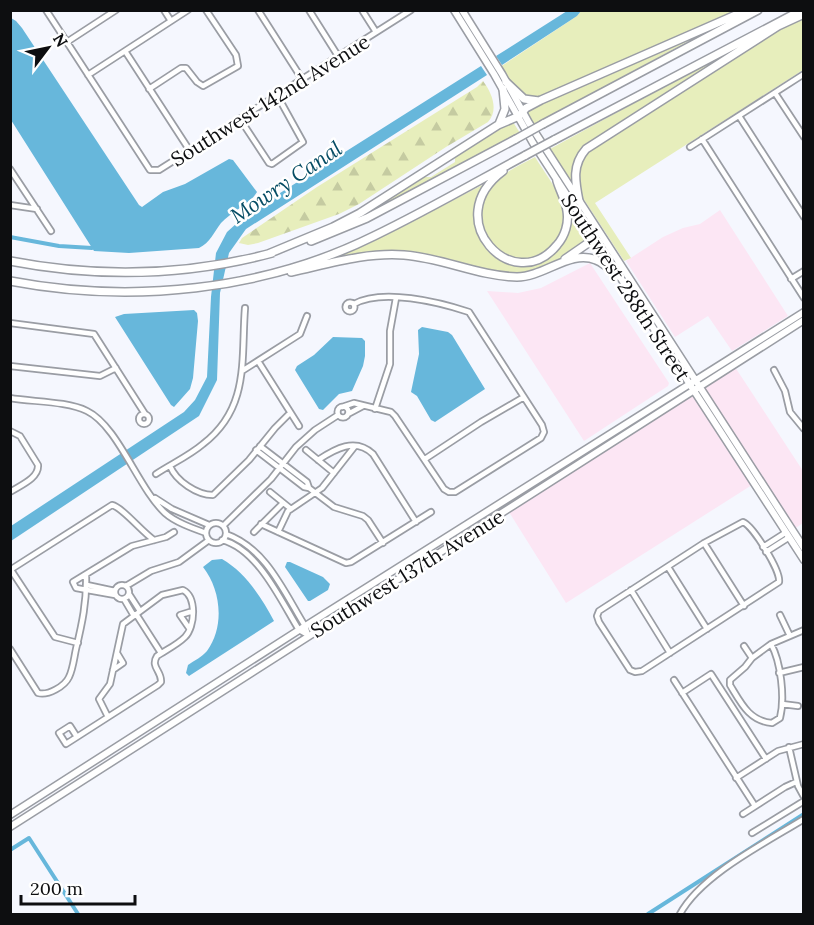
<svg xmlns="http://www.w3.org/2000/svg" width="814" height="925" viewBox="0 0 814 925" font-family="Lora,serif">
<defs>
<pattern id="forest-firs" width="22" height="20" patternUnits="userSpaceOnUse" patternTransform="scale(1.5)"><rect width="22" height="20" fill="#e7eebc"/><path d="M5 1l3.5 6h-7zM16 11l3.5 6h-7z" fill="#c5cba1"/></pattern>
</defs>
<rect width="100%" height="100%" fill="#f5f7fe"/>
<path fill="#fce6f4" d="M720,210L788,316L732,351L708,316L675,337L626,261L663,237L683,228L700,224Z
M590,263L669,383L668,386L584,441L487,291L518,293L541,288Z
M735,367L803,471V523L794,529L763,478L566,603L509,512Z"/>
<path fill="#e7eebc" d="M581,11H740L543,96L527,99L517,90L500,67L577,16Z
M803,16V70L595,203L631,258L624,261L581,195L577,175L584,154L776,30Z
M705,32L534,125L526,111L527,108Z
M753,38L589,143L573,172L572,184L550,149Z
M511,119L520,133L346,224L422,177H431L455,162V155Z
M535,157C543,170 562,196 565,209C567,220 563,235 555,242C551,246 546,252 541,255C536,259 526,260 519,259C487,255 473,220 487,192C497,175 518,166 535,157Z
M486,183C462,216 481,271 527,264C538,262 550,252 559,246L569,205L591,239L555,263L524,273L492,271L433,257L334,259L402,227Z"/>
<path fill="url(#forest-firs)" d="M483,81C492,93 499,110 488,122L446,147L359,204L339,214L258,243L248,245L239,243L242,238L317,187L477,87Z"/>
<path fill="#67b7db" d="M567,11H581L577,16L502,65L496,56Z
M11,18L16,21L22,28L139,205L142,207L163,192L185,184L229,159L233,160L257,192C251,203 231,212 221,223C214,232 210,243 199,248L129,253L94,251L11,120Z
M481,66L487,75L246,229L229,253L220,293L217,380L199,416L11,541V526L184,412L195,400L207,377L211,297L216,253L227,232L247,214Z
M194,310L197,313L198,321L193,378L190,389L174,407L171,405L115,317L124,314Z
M422,327L448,332L452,335L485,389L435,422L431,420L417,396L411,392L419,354L418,330Z
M333,337L362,338L365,341V356L363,366L352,391L339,394L323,410L319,409L295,370L297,366L314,355Z
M222,559C245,572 262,598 274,621L189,676L186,673L188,665C195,660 202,657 207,651C225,626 221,590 203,567L212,560Z
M287,562H290L323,577L330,584L328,590L310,601H308L285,567Z"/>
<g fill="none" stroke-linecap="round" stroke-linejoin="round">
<path stroke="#67b7db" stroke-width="4" d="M10,237L59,246L92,248
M10,850L29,838L78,914
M648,914L804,814"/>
<g stroke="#9a9da4" stroke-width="8">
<path id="minor" d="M46,10L150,170H159L411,10
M164,10L171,21
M258,10L302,79
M309,10L338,56
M362,10L376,32
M67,42L116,10
M125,51L190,151
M88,75L188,10
M149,89L181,68H186L197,82L203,86L238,66L236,55L206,10
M775,93L804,137
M739,116L804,217
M240,119L269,163L272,164L303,142L277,95
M702,139L804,298
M690,147L804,74
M10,169L51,231
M10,205L37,209
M791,279L804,271
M345.5 307a4.5 4.5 0 1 1 9 0a4.5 4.5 0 1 1-9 0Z
M10,323L94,334L145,414
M258,361L299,426
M10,366L100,376L116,368
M774,370L785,391L790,412L804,429
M242,371L300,334L307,316
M10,398C33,402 67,401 87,411C118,426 138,488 165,513C175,522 192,528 206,533
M337.5 412a5.5 5.5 0 1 1 11 0a5.5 5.5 0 1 1-11 0Z
M342,407L354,403L391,412L395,416L444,489L449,492H455L541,438L544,432L542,425L469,312C439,302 382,288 354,304
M375,409L390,364V331L396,298
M348,414L363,406
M139 419a5 5 0 1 1 10 0a5 5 0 1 1-10 0Z
M10,431L20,436L38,465C39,478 21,485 10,492
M260,446L307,482L309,488
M256,450L304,487L309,488L334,507L363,516L368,520L383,543
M306,450L334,473
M425,459L481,422L524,397
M318,460C335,449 355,437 373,454L416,522
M170,466C176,481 197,495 213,495L249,460L275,428L290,413
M156,474C171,464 189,456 203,444C250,408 241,359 245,308
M270,492L291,509
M155,498L172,509L209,525
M743,522C753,526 781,571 779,582L642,671L635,672L630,670L599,622L597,616L599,611L704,543Z
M206 533a10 10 0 1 1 20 0a10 10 0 1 1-20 0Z
M261,524L346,563L351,562L431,512
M223,526L271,479L296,447L315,430L338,415
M254,532L283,503
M278,532L288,511L322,488L355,446
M226,534C266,548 284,592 305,626L308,635
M222,540C258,549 281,601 299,630L308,635
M704,543L744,606
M763,547L785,533
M766,552L788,538
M668,567L707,629
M10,570L112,505C122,507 142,532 154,540
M11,570L55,637L78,643
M115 592a7 7 0 1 1 14 0a7 7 0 1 1-14 0Z
M87,585L115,591
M126,586L151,571L179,562L209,540
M631,590L670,653
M129,594L140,611
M115,595L76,588L73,582L132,546L166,537L174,532
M124,599L134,616
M136,614L161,653
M780,615L790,636
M189,628L180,615L193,611
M771,644C781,662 785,698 780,718L772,723C749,721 741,703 730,685V680L745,667L752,658L771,644L804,630
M744,646L752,658
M10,649L38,693C48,696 65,686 69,677C73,669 74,658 76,649C82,624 87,601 86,575
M113,670L123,663L117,653
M779,673L804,667
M674,680L755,806
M682,693L711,674L766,759
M782,704L798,706
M77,737L70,726L59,733L66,744C97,724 127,705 158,685L161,682C162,671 150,667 157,656C166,650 177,645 185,637C195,627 197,597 183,590L162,595L123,624L110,684L99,699L108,717
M789,747L798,786L804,797
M736,778L778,751L804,744
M743,814L785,787L796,782
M752,833L804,801
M680,914C701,875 765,843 804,819"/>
</g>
<g stroke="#9a9da4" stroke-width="9">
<path id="major" d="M454,10L494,74L533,143L804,560
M462,10L502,74L529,123L804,548
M10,815L299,630L804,312
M10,827L804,320"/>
</g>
<g stroke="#9a9da4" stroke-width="10">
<path id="highway" d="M506,82L524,99L539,101
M499,124L505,109L503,89
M543,124L758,10
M554,140L796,13
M503,171C438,219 514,298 557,245C565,236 569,223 567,211C566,201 560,191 557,181
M579,201C575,181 572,165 586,149L778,26L804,14
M311,241L367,218L516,139
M268,254L333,227L360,213L498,125L519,116L526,108L541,100L747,10
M565,259L594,239L595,228
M10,261C98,278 186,276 272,253
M291,272C328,264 366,252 404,255C443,258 478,276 517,277C544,277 571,249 596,260C604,263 611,270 618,276
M10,281C131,304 263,291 374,236C426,211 476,182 526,155"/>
</g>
<use href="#minor" stroke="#fff" stroke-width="4.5"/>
<use href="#major" stroke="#fff" stroke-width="6"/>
<use href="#highway" stroke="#fff" stroke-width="7"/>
<g stroke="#9a9da4" stroke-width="10" stroke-linecap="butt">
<path id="highway-bridge" d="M516,139L543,124
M526,155L554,140"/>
</g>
<use href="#highway-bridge" stroke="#fff" stroke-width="7"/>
</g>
<g text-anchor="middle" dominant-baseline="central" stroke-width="5" stroke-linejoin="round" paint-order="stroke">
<g font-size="20" fill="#0d0e10" stroke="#fff">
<text transform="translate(270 100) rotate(-32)">Southwest 142nd Avenue</text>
<text transform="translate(626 287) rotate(57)">Southwest 288th Street</text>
<text transform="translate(407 573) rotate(-32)">Southwest 137th Avenue</text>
</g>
<g font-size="21" font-style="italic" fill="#054c64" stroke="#fff">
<text transform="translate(286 182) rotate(-34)">Mowry Canal</text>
</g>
</g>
<rect width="814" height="925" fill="none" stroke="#0d0e10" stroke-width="24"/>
<g transform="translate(48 48) rotate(58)" stroke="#ffffff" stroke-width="4.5" paint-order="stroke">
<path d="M0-4.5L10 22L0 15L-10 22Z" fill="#0d0e10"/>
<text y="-9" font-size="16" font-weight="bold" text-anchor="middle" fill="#0d0e10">N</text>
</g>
<path d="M21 895v9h114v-9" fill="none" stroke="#0d0e10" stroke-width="3"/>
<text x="30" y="895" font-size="18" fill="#0d0e10" stroke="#ffffff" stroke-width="4.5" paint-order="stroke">200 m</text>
</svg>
